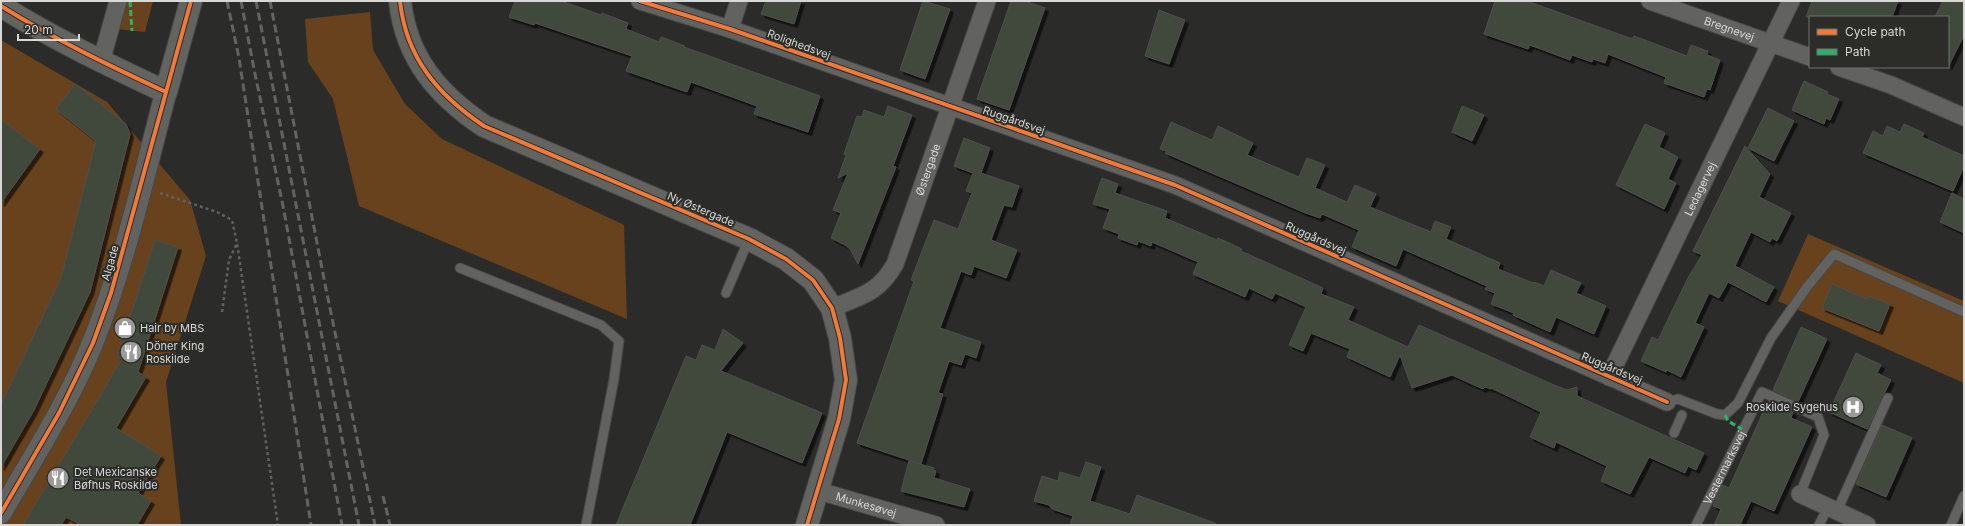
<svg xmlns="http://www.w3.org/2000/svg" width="1965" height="526" viewBox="0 0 1965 526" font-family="Inter,sans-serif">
<defs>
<filter id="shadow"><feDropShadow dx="3.5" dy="3.5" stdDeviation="0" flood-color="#0009"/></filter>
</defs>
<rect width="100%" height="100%" fill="#2b2c2a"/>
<path fill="#68421d" d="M125,1H153L145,32L117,29Z
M370,12L373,50L405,104L442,139L624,225L627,319L359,206L333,99L308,62L305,19Z
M1,40L107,102L190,200L206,256L166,382L181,525H1Z
M1808,234L1964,301V383L1778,301Z"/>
<path fill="#41483b" stroke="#4e4f4e" filter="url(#shadow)" d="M515,1H561L601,15L602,13L628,23L626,29L659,42L661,37L685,46L684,47L820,96L808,132L754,114L757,106L691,82L687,92L626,71L632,56L535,23L534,25L509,17Z
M766,1H801L794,24L761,14Z
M923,1L950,9L925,79L900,70Z
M1011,1H1025L1045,8L1009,110L977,99Z
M1495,1H1527L1632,39L1634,36L1687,56L1691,45L1708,51L1707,55L1720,60L1710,90L1707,89L1704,97L1664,83L1666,77L1608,54L1605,63L1593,59L1592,62L1572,55L1570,60L1530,45L1528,49L1484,34Z
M1812,1H1898L1892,17H1806Z
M1943,1H1964V35L1948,67V17H1935Z
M1159,10L1185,20L1169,64L1145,56Z
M1804,81L1828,92L1827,94L1839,99L1830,120L1826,118L1824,124L1792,110Z
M75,84L126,124L130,134L90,292L34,410L1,467V404L61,278L96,141L56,109Z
M888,106L912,115L893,166L896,167L858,264L850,249L845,245L831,238L841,213L833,210L848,173L838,178L846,155L844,154L857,116L862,117L864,110L884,117Z
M1462,106L1484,115L1472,141L1452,132Z
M1768,108L1794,121L1774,161L1748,148Z
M1,120L40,149L1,203Z
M1171,122L1212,140L1218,126L1253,143L1247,155L1299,177L1307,158L1325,165L1315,188L1347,202L1355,185L1376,194L1370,207L1431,232L1435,221L1451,227L1446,239L1500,263L1498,269L1533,283L1534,282L1544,286L1551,270L1581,283L1576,293L1606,306L1594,334L1556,317L1550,332L1513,315L1514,313L1491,304L1495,293L1485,289L1487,286L1403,249L1396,266L1352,247L1359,230L1322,214L1320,218L1303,212L1165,153L1166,151L1160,149Z
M1645,124L1665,133L1659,147L1678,157L1668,179L1676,183L1664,209L1616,185Z
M1904,124L1924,133L1922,137L1924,138L1964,156V166L1953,191L1863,153L1873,131L1883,136L1887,126L1900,132Z
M964,138L990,148L981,173L1019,186L1012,207L1004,205L991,240L1017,250L1006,278L974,266L971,275L961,271L940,328L981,342L976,358L965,354L961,365L949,361L938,393L943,394L921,464L857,443L914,281L911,280L934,220L958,229L972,193L966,191L973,173L954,166Z
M1745,146L1770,174L1759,197L1791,213L1777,241L1772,238L1770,242L1751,232L1735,266L1774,287L1766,302L1728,282L1719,298L1709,293L1695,323L1704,327L1681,377L1667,370L1666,372L1641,361L1652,337L1658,340L1689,276L1702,255L1693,251Z
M1102,178L1118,184L1115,193L1167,211L1165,218L1217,240L1218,238L1242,249L1241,251L1323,288L1321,294L1354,307L1348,320L1408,347L1419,325L1554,385L1567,390L1577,387V396L1704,453L1696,470L1688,466L1685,473L1649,457L1630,494L1601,481L1607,466L1556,442L1554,448L1530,437L1541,412L1491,388V389L1485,387L1483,389L1452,375L1412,388L1400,355L1390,377L1347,357L1350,349L1311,333L1303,351L1289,345L1306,307L1275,293L1272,299L1249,288L1245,297L1193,274L1198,262L1152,242L1151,246L1138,241L1137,245L1118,238L1119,234L1103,228L1110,209L1093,204Z
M1952,193L1964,199V233L1940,222Z
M155,240L178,247L138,372L146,377L116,428L161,456L138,493L151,501L137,525H81L66,517L61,525H23L122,359L117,357Z
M1832,284L1867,299L1869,296L1890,304L1879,331L1822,308Z
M1801,327L1827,339L1798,402L1773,390Z
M723,329L743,343L721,371L822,413L802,463L727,432L690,525H616L686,356L696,360L702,345L715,350Z
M1856,353L1881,365L1877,373L1891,380L1867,429L1829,412Z
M1768,401L1793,412L1791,418L1812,427L1774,511L1751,501L1740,525H1714L1721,509L1713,506L1722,485L1729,488Z
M1882,425L1912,438L1886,497L1856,484Z
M909,461L934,468L933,470L936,471L934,478L970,489L964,507L901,491Z
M1086,462L1101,467L1090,501L1130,514L1137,495L1215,523V525H1070L1073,516L1052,509L1049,505L1034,501L1042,476L1058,481L1060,472L1080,478Z"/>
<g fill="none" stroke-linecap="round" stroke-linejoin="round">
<g stroke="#474846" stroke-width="11">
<g id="service">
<path d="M460,268L601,325L619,341L614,379L586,525"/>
<path d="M726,293L749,239"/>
<path d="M1667,402L1678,399L1717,414L1725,415L1738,403L1771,338L1807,287L1834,254L1964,312"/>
<path d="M1674,433L1682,415"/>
<path d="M1837,511L1888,398"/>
<path id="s1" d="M1696,525L1762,392L1818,417L1824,435L1800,494"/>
<path d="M1819,525L1828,507"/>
<path d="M1951,525L1964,496"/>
</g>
</g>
<g stroke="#474846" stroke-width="19">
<g id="minor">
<path d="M640,1L730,29L1175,185L1667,402"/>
<path id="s2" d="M1650,1L1810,57"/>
<path d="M730,29L739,1"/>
<path d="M101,62L118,1"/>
<path d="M1839,67L1891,85L1964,117"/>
<path id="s3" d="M832,308C861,296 879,293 895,264L987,1"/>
<path id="s4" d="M1609,377L1791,1"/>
<path id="s5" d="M819,491L936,525"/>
<path d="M1800,494L1867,525"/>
</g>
</g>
<g stroke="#474846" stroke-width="23">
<path id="tertiary" d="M1,513C33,457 69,402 93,342C125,262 144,175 166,92"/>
</g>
<g stroke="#474846" stroke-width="24">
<path id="secondary" d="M400,1C406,58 438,95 484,126L749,239L786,259L813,280L832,308L840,338L846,380L839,419L807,525
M1,6C54,39 110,66 166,92L191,1"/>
</g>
<path stroke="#616260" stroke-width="2.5" stroke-dasharray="3 3" stroke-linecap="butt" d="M160,193L217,212L232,220L237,243L278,525
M222,312L229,260L237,243"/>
<use href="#service" stroke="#626361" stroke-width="9"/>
<use href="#minor" stroke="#626361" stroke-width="17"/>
<use href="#tertiary" stroke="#626361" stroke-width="21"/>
<use href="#secondary" stroke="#636360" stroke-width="22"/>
<path stroke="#636362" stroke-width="3" stroke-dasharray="8 4" stroke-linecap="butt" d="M227,1L239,58L311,525
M241,1L255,74L283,206L342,525
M256,1L359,525
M270,1L326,289L375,525
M383,496L390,525"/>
<path stroke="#2db169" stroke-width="3" stroke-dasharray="6 3" stroke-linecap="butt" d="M130,1L132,31
M1725,415L1728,421L1742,429"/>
<g stroke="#2c2d29" stroke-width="6">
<path id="cycleway" d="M400,1C406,58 438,95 484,126L749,239L786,259L813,280L832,308L840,338L846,380L839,419L807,525
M640,1L730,29L1175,185L1667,402
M1,6C54,39 110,66 166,92
M1,513L59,413L93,343L111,293L191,1"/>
</g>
<use href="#cycleway" stroke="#f17a3a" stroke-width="4"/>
</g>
<defs>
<g id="shop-disc" transform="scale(1.15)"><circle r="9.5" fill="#9b9c9a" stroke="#2c2d29"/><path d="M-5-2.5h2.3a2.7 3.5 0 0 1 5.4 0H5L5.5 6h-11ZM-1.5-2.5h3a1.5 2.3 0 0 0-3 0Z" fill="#fff"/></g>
<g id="restaurant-disc" transform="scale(1.15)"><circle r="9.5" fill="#9b9c9a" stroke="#2c2d29"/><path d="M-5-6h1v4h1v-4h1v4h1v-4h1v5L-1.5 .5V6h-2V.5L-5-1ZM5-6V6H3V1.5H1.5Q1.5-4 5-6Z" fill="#fff"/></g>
<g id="hospital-disc" transform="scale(1.15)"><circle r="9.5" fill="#9b9c9a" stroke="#2c2d29"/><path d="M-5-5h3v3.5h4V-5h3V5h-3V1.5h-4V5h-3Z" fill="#fff"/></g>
</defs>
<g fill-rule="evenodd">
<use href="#shop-disc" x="125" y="328"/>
<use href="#restaurant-disc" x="131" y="352"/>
<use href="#hospital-disc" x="1853" y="407"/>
<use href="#restaurant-disc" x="58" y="478"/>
</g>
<g text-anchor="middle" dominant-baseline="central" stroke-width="4" stroke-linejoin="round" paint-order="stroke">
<g font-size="11" fill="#d8d9d7" stroke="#2c2d29">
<text stroke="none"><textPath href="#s2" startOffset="84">Bregnevej</textPath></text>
<text transform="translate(799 44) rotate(20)">Rolighedsvej</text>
<text transform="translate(1014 120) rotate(19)">Ruggårdsvej</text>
<text stroke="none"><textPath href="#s3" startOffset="179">Østergade</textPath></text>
<text stroke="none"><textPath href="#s4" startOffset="209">Ledagervej</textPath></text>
<text transform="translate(701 209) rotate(23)">Ny Østergade</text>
<text transform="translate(1316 238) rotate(24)">Ruggårdsvej</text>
<text transform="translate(110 263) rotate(-74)">Algade</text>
<text transform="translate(1612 368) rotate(23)">Ruggårdsvej</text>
<text stroke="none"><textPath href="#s1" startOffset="64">Vestermarksvej</textPath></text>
<text stroke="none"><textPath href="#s5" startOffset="49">Munkesøvej</textPath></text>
</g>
<g font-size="11" fill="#d8d9d7" stroke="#2c2d29" text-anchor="start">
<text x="140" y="328">Hair by MBS</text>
<text x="146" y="346">Döner King<tspan x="146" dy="13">Roskilde</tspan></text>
<text x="1838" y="407" text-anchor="end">Roskilde Sygehus</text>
<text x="74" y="472">Det Mexicanske<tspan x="74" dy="13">Bøfhus Roskilde</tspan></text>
</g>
</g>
<rect width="1965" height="526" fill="none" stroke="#d8d9d7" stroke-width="4"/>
<rect x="1809" y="16" width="140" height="52" fill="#2c2d29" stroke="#71726f"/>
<rect x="1817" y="29" width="20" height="6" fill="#f17a3a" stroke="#71726f"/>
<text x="1845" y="36" font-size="12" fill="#d8d9d7">Cycle path</text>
<rect x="1817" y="49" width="20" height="6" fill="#2db169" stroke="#71726f"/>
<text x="1845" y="56" font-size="12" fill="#d8d9d7">Path</text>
<path d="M18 34v6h61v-6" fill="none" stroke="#d8d9d7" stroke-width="2"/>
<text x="24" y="34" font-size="12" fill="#d8d9d7" stroke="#2c2d29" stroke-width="3" paint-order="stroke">20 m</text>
</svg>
